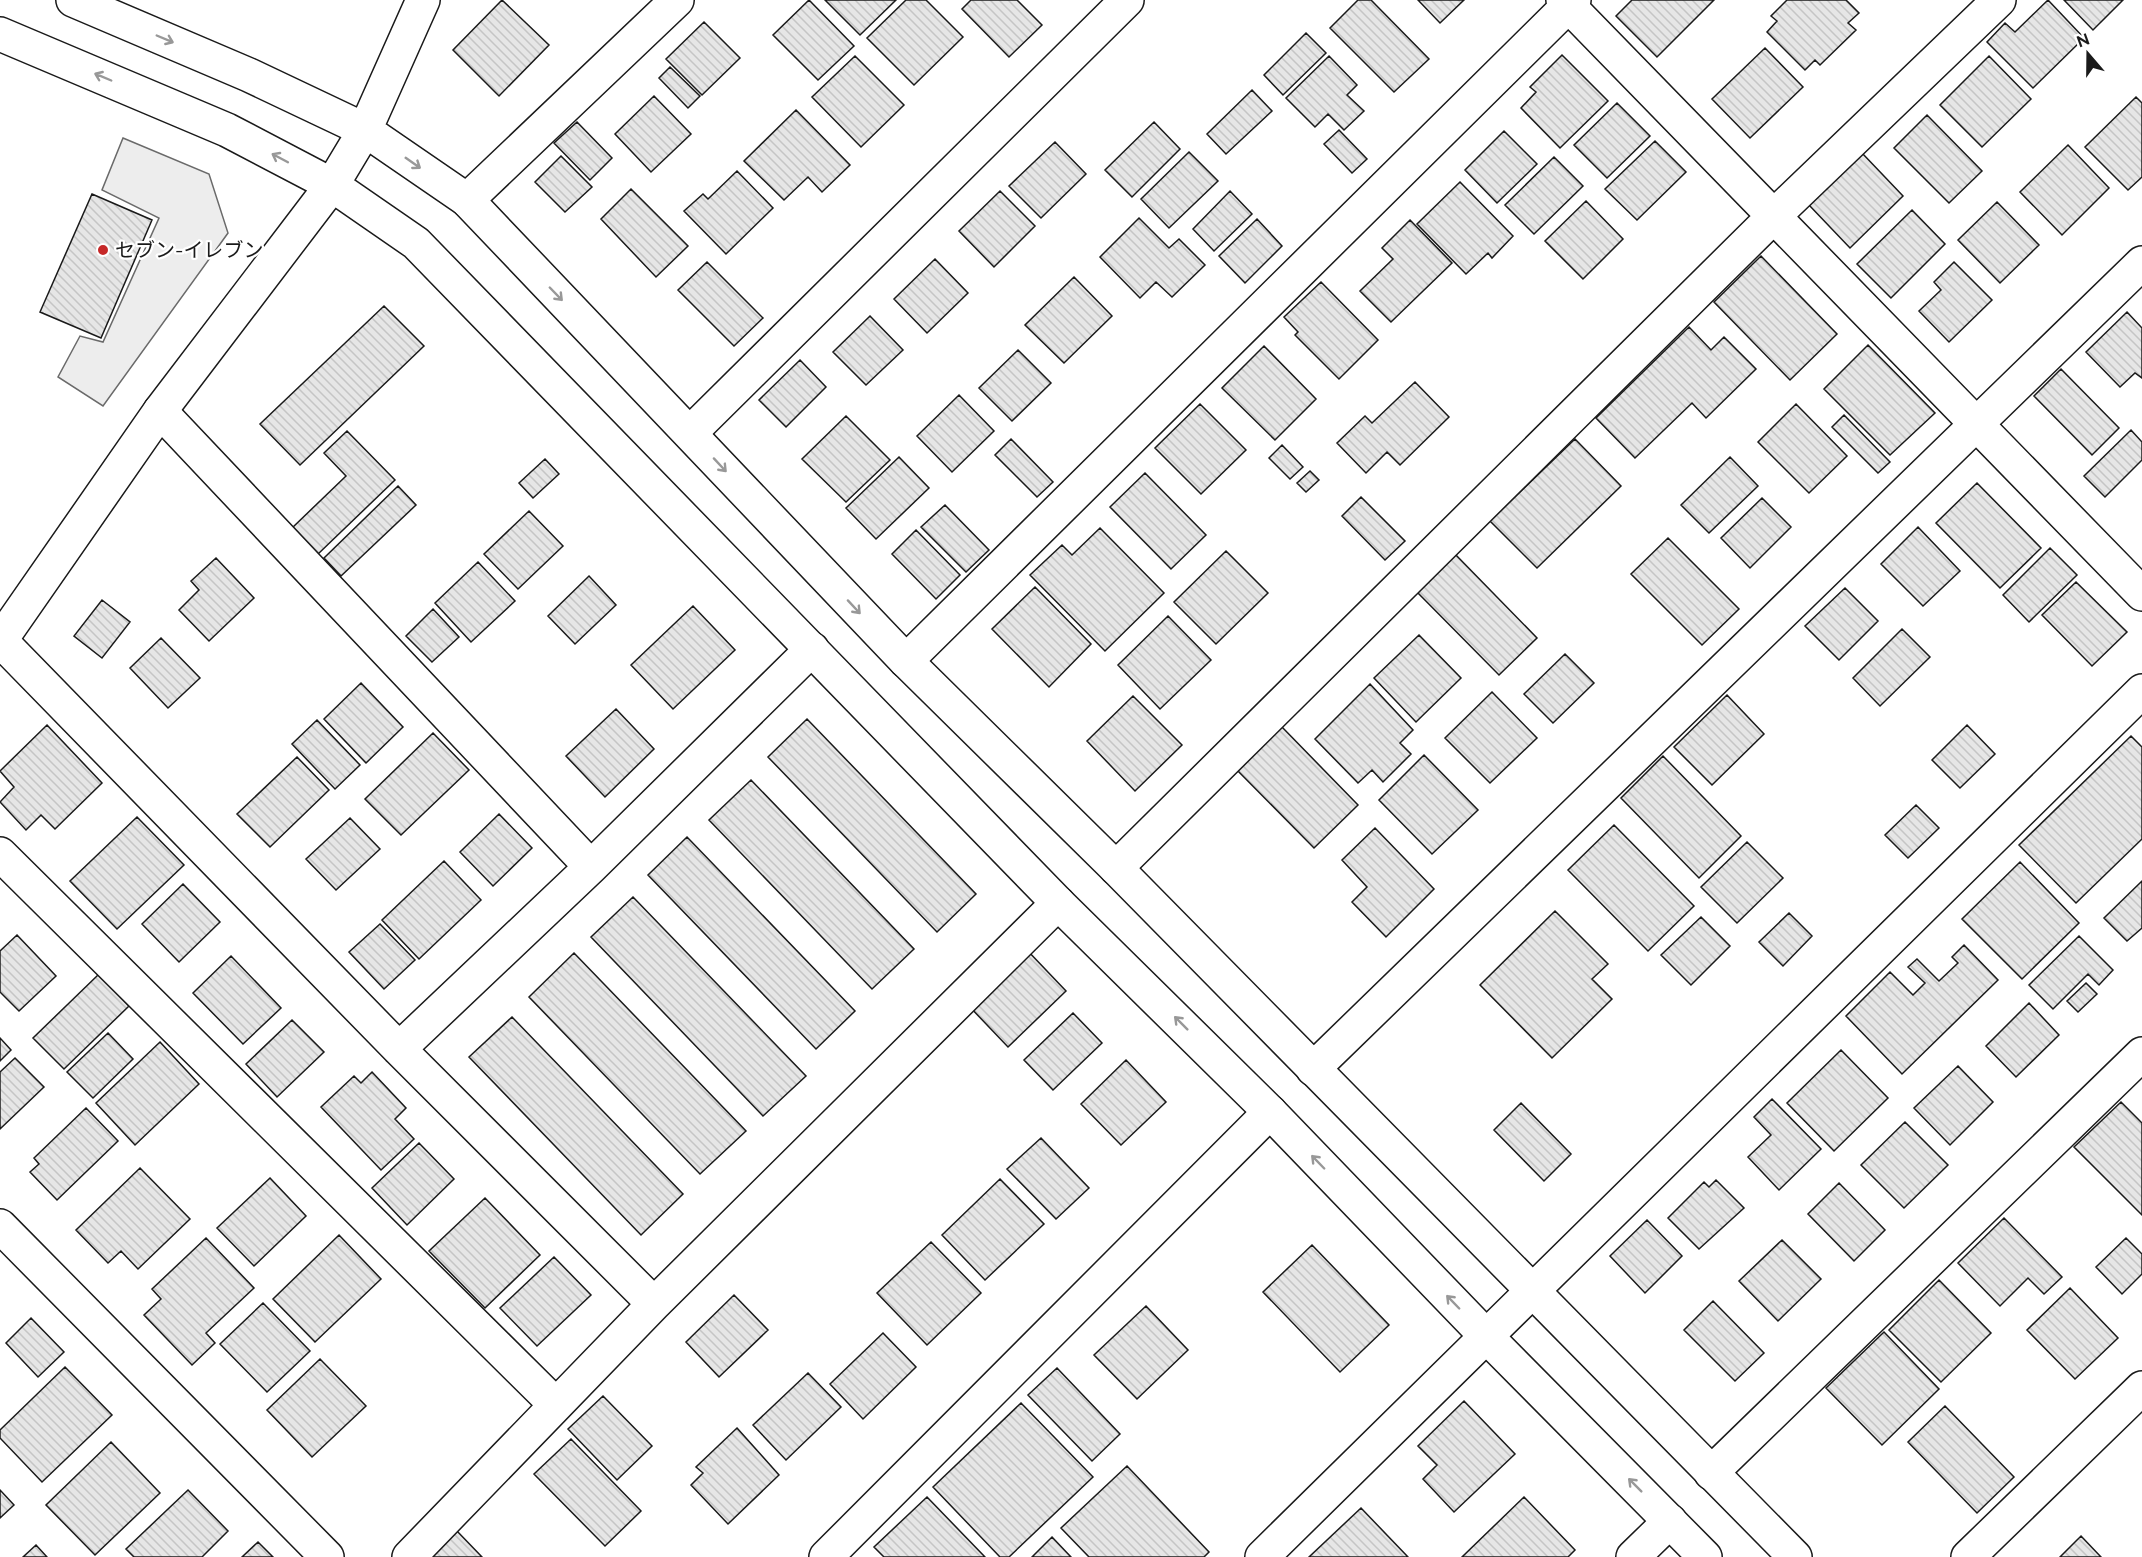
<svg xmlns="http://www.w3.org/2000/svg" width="2142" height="1557" viewBox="0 0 2142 1557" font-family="Raleway,'Noto Sans JP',sans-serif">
<defs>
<pattern id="building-back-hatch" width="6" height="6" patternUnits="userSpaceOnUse" patternTransform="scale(1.5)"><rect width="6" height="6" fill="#e6e6e6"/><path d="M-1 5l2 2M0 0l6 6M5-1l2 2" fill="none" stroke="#c5c5c5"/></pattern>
</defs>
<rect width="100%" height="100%" fill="#fff"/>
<path fill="#ededed" stroke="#6a6a6a" stroke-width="1.5" d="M123,138L209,174L228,233L103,406L58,377L80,336L103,342L159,218L102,190Z"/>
<path fill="url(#building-back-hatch)" stroke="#1a1a1a" stroke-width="1.5" d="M502,0L549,45L499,96L453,50Z
M809,0L854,46L818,80L773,35Z
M825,0H896L860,35Z
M906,0H926L963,37L914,85L867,38Z
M971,0H1017L1042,25L1009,57L962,9Z
M1358,0H1371L1429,59L1394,92L1330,28Z
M1418,0H1464L1440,23Z
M1632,0H1714L1657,57L1616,16Z
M1787,0H1846L1859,13L1848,23L1856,30L1820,65L1815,60L1805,70L1767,32L1777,21L1771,16Z
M2048,0L2084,38L2033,88L1987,42L2005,23L2015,32Z
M2064,0H2123L2093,30Z
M704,22L740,58L702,95L666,59Z
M1306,33L1326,53L1283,95L1264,75Z
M1765,48L1803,87L1750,138L1712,99Z
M1562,55L1608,101L1560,148L1521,108L1536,92L1530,87Z
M855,56L904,105L861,147L812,97Z
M1329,56L1357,85L1347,95L1364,111L1344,130L1328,114L1315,127L1286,98Z
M1989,56L2031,99L1982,147L1940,105Z
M670,67L700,96L688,108L659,78Z
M1252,90L1272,111L1226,154L1207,134Z
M654,96L691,134L651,172L615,134Z
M2136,97L2142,103V177L2128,190L2085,147Z
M1617,103L1650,136L1607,178L1574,145Z
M796,110L850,165L822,192L808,177L784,200L744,161Z
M1927,115L1982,171L1949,203L1894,148Z
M577,122L612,158L590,180L554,143Z
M1154,122L1180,149L1132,197L1105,170Z
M1339,130L1367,159L1352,173L1324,144Z
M1504,131L1537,164L1497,203L1465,170Z
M1655,141L1686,172L1637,220L1605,189Z
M1055,142L1086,174L1041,218L1009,186Z
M2068,145L2109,188L2062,235L2020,192Z
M1189,152L1218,181L1169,228L1141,199Z
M1862,153L1903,196L1850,248L1809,205Z
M561,156L592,187L565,212L535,182Z
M1554,157L1583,186L1534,234L1505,205Z
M737,171L773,208L726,254L684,211L703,194L708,199Z
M1460,182L1513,236L1492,258L1488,253L1466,274L1417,224Z
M631,189L688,246L656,277L601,219Z
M1000,191L1035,226L994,267L959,231Z
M1230,191L1252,214L1214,251L1193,229Z
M92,194L152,220L101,338L40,312Z
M1586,201L1623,239L1583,279L1545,241Z
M1997,202L2039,245L2000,283L1958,240Z
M1912,210L1945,244L1891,298L1857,264Z
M1139,218L1169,248L1179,239L1205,265L1172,297L1156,282L1140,298L1100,257Z
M1257,219L1282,246L1245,283L1219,256Z
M1410,220L1452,263L1391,322L1360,291L1393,259L1382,248Z
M1761,256L1837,334L1790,380L1714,302Z
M935,259L968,293L927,333L894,299Z
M707,262L763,318L734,346L678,290Z
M1954,262L1992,300L1949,342L1919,311L1941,290L1934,282Z
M1074,277L1112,316L1064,363L1025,325Z
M1321,282L1378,340L1339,379L1295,335L1298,332L1284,317Z
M384,306L424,346L300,465L260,424Z
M2127,312L2142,328V378L2135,373L2120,387L2086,352Z
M870,316L903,350L866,385L833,352Z
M1689,327L1711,350L1724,337L1756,369L1706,418L1692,403L1635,458L1596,418Z
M1868,345L1935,413L1890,455L1824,389Z
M1264,346L1316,399L1275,440L1222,388Z
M1018,350L1051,383L1012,421L979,388Z
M800,360L826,387L786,427L759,400Z
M2061,369L2119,428L2092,455L2034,396Z
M1415,382L1449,417L1400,465L1387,452L1366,473L1337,443L1365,416L1372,423Z
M959,395L994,431L952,472L917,436Z
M1200,404L1246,450L1201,494L1155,448Z
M1796,404L1847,456L1809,493L1758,442Z
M1844,415L1890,462L1878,473L1832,427Z
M846,416L890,460L846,502L802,459Z
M2131,430L2142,442V460L2105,497L2084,476Z
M347,431L395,480L317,555L292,528L346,476L324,453Z
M1011,439L1053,482L1037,497L995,455Z
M1575,439L1621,486L1537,568L1490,521Z
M1282,445L1303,467L1290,479L1269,458Z
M899,457L929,488L876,539L846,508Z
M1730,457L1758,486L1709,533L1681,505Z
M545,459L559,474L533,498L519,483Z
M1310,471L1319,480L1306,492L1297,483Z
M1145,473L1206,535L1171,569L1110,507Z
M1977,483L2041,548L2000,588L1936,523Z
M398,486L416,505L341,576L324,558Z
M1361,497L1405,541L1385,560L1342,516Z
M1762,498L1791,527L1750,568L1721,538Z
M945,505L989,550L966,572L921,527Z
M529,511L563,546L518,589L484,554Z
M1918,527L1960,571L1923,606L1881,564Z
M1100,528L1164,593L1105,651L1030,575L1062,545L1072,555Z
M916,530L960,575L936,599L892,554Z
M1668,538L1739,609L1702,645L1631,574Z
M2050,548L2077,575L2029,622L2003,595Z
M1226,551L1268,593L1216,644L1174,602Z
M1454,553L1537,638L1499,675L1416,591Z
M216,558L254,598L209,641L179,610L199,590L191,581Z
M478,562L515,601L471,642L435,603Z
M589,576L616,605L575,644L548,616Z
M2076,582L2127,632L2092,666L2042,615Z
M1035,587L1091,644L1049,687L992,629Z
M1845,588L1878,621L1839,660L1805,626Z
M102,600L130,622L102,658L74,636Z
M693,606L735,650L673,709L631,665Z
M433,609L459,637L432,662L406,636Z
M1168,616L1211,660L1160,709L1118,665Z
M1902,629L1930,657L1880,706L1853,678Z
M1419,635L1461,678L1416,722L1374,678Z
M161,638L200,678L168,708L130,668Z
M1565,654L1594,683L1553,723L1524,694Z
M361,683L403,727L366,763L324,719Z
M1370,684L1413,730L1400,743L1411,754L1383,782L1372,770L1358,783L1315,739Z
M1492,692L1537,738L1490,783L1445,738Z
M1727,695L1764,734L1712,785L1674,747Z
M1133,696L1182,745L1135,791L1087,741Z
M616,709L654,749L605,797L566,756Z
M807,719L976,894L937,932L768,757Z
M317,720L360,765L335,789L292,744Z
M47,725L102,783L55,829L41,815L26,830L0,802L14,787L0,771Z
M1967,725L1995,754L1960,788L1932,760Z
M1281,726L1358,805L1314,848L1236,769Z
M433,733L469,770L401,835L365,799Z
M2131,736L2142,747V839L2076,903L2019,845Z
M1424,755L1478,810L1432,854L1379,800Z
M1663,756L1741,836L1699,878L1621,798Z
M297,757L329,790L270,847L237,814Z
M751,780L914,949L872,989L709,820Z
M1916,805L1939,828L1908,858L1885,835Z
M499,814L532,848L493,886L460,852Z
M137,817L184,865L117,929L70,881Z
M350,818L380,849L336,890L306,859Z
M1614,825L1694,906L1648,951L1568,870Z
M1375,828L1434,889L1386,937L1352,902L1367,887L1342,860Z
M687,837L855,1011L816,1049L648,875Z
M1747,842L1783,878L1737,923L1701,887Z
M444,861L481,900L419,959L382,920Z
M2020,862L2079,923L2022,979L1962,919Z
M2142,881V928L2127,941L2104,918Z
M183,884L220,922L179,962L142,924Z
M633,897L806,1076L763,1116L591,937Z
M1555,911L1608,964L1592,979L1612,999L1552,1058L1480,985Z
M1789,913L1812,936L1783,966L1759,942Z
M1701,917L1730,946L1691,985L1661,955Z
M380,924L415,960L384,989L349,952Z
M17,935L56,976L19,1011L0,992V951Z
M2079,936L2113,970L2099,985L2088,974L2053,1009L2029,985Z
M1964,945L1998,980L1902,1074L1846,1016L1890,972L1913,995L1925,983L1908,967L1917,959L1939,981L1958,963L1952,957Z
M1026,949L1066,991L1008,1047L968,1005Z
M574,953L746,1131L700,1174L529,997Z
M231,956L281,1008L243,1044L193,993Z
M99,974L129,1006L64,1069L33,1038Z
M2086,983L2097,994L2078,1012L2067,1001Z
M2029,1003L2059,1035L2016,1077L1986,1046Z
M1073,1013L1102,1043L1053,1090L1024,1060Z
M512,1017L683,1194L641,1235L469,1057Z
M292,1020L324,1052L277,1097L246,1064Z
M108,1033L133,1059L93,1098L67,1072Z
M0,1038L11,1050L0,1061Z
M160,1042L199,1084L135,1145L96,1103Z
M1841,1050L1888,1098L1834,1151L1787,1103Z
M15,1058L44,1087L0,1129V1072Z
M1126,1060L1166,1102L1121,1145L1081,1104Z
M1958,1066L1993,1102L1950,1145L1914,1108Z
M372,1072L406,1108L395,1119L414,1139L381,1170L321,1107L354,1076L361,1083Z
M1772,1099L1821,1149L1779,1190L1748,1157L1771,1135L1754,1117Z
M2121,1102L2142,1123V1215L2074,1147Z
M1521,1103L1571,1154L1544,1181L1494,1130Z
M86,1108L118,1141L57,1200L30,1172L39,1164L34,1158Z
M1905,1122L1948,1165L1904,1208L1861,1165Z
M1041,1138L1089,1188L1056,1219L1007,1169Z
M419,1143L454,1179L407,1225L372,1188Z
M140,1168L190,1219L138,1269L121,1251L108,1263L76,1230Z
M270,1178L306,1216L254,1266L217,1228Z
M1000,1179L1044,1224L985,1280L942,1235Z
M1716,1180L1744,1208L1699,1249L1668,1218L1704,1182L1709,1187Z
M1839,1183L1885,1230L1854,1261L1808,1214Z
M485,1198L540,1255L485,1308L429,1251Z
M2004,1218L2062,1277L2044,1294L2028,1278L2000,1306L1958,1263Z
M1647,1220L1682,1256L1645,1293L1610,1256Z
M339,1235L381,1279L315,1342L273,1299Z
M206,1238L254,1288L206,1333L215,1343L192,1365L144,1315L161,1299L152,1289Z
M2126,1238L2142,1254V1274L2122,1294L2096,1267Z
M1782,1240L1821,1279L1778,1321L1739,1281Z
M931,1242L981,1293L927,1345L877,1293Z
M1312,1245L1389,1325L1340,1372L1263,1292Z
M554,1257L591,1295L537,1346L500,1308Z
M1939,1280L1991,1333L1941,1382L1889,1330Z
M2070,1288L2118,1338L2075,1379L2027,1330Z
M734,1295L768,1330L719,1377L686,1342Z
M1713,1301L1764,1353L1735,1381L1684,1330Z
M263,1303L310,1351L267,1392L220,1344Z
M1146,1306L1188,1350L1137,1399L1094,1355Z
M31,1318L64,1352L38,1377L6,1343Z
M1884,1332L1939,1389L1882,1445L1826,1388Z
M883,1333L916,1367L863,1419L830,1384Z
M320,1359L366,1406L312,1457L267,1410Z
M65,1367L112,1415L42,1482L0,1438V1430Z
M1057,1368L1120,1434L1092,1461L1028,1395Z
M808,1373L841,1407L786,1460L753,1425Z
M603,1396L652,1446L617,1480L568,1429Z
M1464,1401L1515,1454L1454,1512L1423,1479L1437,1465L1418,1446Z
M1021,1403L1093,1477L1009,1557H1000L933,1487Z
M1945,1406L2014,1477L1977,1513L1908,1442Z
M737,1428L779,1475L728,1524L691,1485L703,1473L696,1467Z
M571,1439L641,1511L605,1546L534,1474Z
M111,1442L160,1493L95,1555L46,1505Z
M1127,1466L1209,1552L1204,1557H1089L1061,1528Z
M0,1490L14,1505L0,1518Z
M188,1490L228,1531L202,1557H134L126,1549Z
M927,1497L985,1557H884L874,1547Z
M1524,1497L1575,1550L1568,1557H1462Z
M1361,1508L1408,1557H1309Z
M456,1530L482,1557H429Z
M2081,1536L2101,1557H2060Z
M1052,1537L1071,1557H1032Z
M258,1542L273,1557H242Z
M36,1545L47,1557H23Z"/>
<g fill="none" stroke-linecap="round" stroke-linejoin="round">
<g stroke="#1a1a1a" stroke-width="36">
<path id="minor" d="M1563,0L2142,594
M467,200L677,0
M160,411L591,867
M690,433L1127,0
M0,640L399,1049L654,1304L409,1557
M906,661L1574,0
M0,854L556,1405
M1116,868L1775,215L1999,0
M399,1049L591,867L812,649
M1313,1069L2142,263
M654,1304L1058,903
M1711,1473L2142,1054
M826,1557L1270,1112
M1262,1557L2142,691
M1633,1557L1670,1521
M1968,1557L2142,1388"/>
</g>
<g stroke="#1a1a1a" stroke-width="36">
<path id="tertiary" d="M73,0L249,75L365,130L467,200L906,661L1116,868L1795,1557
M0,34L227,130L332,185L416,243L1058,903L1270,1112L1486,1336L1705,1557
M0,641L160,411L332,185L365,130L423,0
M0,1226L327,1557"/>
</g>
<use href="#minor" stroke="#fff" stroke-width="33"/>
<use href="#tertiary" stroke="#fff" stroke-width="33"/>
</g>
<defs><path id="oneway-shaft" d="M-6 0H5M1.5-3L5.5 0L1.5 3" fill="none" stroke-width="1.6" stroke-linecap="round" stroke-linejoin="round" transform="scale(1.5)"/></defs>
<g stroke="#989898">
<use href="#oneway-shaft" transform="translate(165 39) rotate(23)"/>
<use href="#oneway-shaft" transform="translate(103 77) rotate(-157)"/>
<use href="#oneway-shaft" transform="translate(280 158) rotate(-152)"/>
<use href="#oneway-shaft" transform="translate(413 163) rotate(35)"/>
<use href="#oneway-shaft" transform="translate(556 294) rotate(46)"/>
<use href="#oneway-shaft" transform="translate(720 465) rotate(47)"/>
<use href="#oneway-shaft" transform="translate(854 607) rotate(47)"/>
<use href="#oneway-shaft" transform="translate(1181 1023) rotate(-135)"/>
<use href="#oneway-shaft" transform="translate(1318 1162) rotate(-134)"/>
<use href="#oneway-shaft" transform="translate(1453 1302) rotate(-134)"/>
<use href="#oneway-shaft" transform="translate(1635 1485) rotate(-135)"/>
</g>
<circle fill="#c62828" stroke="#fff" stroke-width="2" cx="103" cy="250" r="6"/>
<g text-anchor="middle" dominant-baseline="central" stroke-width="4.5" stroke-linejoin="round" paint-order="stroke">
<g font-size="20" fill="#1a1a1a" stroke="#fff" text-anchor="start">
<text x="115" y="250">セブン-イレブン</text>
</g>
</g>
<g transform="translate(2088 54) rotate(340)" stroke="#ffffff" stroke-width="4.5" paint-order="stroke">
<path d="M0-4.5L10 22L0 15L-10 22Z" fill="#1a1a1a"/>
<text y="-9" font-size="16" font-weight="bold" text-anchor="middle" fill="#1a1a1a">N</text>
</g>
</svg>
